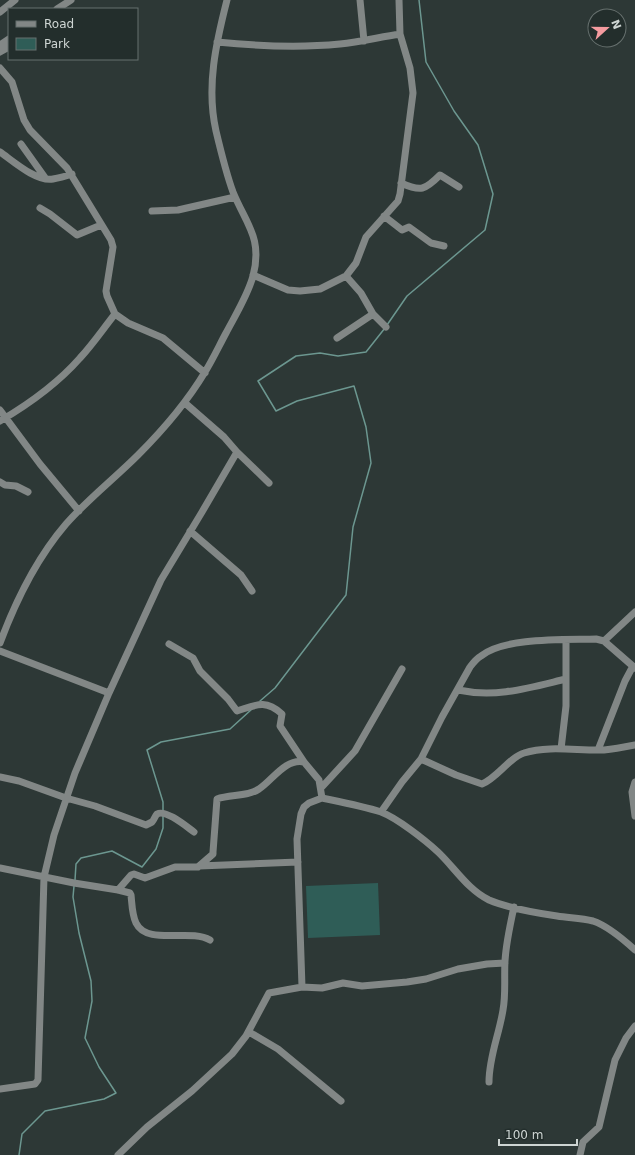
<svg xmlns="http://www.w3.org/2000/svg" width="635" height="1155" viewBox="0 0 635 1155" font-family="'DejaVu Sans',sans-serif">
<rect width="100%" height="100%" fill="#2d3836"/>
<path fill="#2f5d57" d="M378,883L380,935L308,938L306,886Z"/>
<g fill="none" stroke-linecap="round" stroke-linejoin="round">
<path stroke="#6c9790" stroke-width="1.5" d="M387,325L407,296L485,230L493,194L478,145L454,111L426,62L419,0
M260,701L275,688L346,595L353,527L371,463L366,427L354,386L297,401L276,411L258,381L296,356L320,353L338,356L366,352L385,328
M163,811V802L147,750L161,742L230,729L252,709
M75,880L76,864L81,858L112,851L142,867L156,849L163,828V815
M19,1155L22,1134L45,1111L104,1099L116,1093L99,1067L85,1038L92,1001L91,981L79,933L73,897L74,886"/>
<path stroke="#828786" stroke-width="7" d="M360,0L364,41
M57,9L71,0
M0,12L15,0
M217,42C257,46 299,48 340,44C360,42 380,37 400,34
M0,45L9,39
M0,52L9,47
M0,68L12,82L24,120L30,130L67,168L111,240L113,247L106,291L107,296L115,314
M21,144L46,179
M0,152C13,161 36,182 53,179C59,178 66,176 72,174
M401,183C421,192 425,190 440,175L459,187
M40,208L50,214L77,235L101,225
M152,211L178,210L235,197
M384,216L402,230L409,227L431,243L444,246
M253,275L288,290L300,291L320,289L346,276L356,263L366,237L398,201L400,194L413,93L410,68L400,34L399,0
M346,276L361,293L373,314L386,327
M337,338L373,314
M0,410L40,464L79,511
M0,421C29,404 58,383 80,358C93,344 103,329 115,314L128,323L163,338L205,373
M237,452L269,483
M0,482L5,485L16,486L28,492
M190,531L241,575L252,591
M604,641L635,612
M0,643C16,600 36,559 66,524C88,499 115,478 138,455C163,430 187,402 205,372C213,359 219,346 226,333C236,314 248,295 253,276C263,238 246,224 233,192C226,173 221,152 216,131C206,87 216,43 227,0
M169,644L193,658L200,671L228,699L237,711C256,705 265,699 282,714L280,726L304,762
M0,651L109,693
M458,690C496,698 528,688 566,679
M561,749L566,706V640
M598,750L625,681L633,666
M421,759L442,717L470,667C473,663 476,659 481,656C504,637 567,640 596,639L604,641L635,668
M0,777L19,781L66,798L95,806L146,825L152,822C154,820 155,816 157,814C166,809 187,827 194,832
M635,782L632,792L635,816
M321,788L355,751L402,669
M381,812L402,782L421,759L456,775L482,784C497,778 510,757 524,753C549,745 578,751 604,750C615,749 625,747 635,745
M199,866L298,862
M0,868L74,883L118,890L130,893L131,895C132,904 132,915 136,923C147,946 190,928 210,940
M118,890L131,875L134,874L145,878L175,867H198L213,854V852L217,799C230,794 247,797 259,789C272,781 285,758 304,762L319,780L322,798
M302,987L322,988L343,983L362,986L407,982L426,979L458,969L487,964L505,963
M249,1032L278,1049L341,1101
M489,1082C489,1057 499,1035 503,1010C506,994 504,978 505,961C506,943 510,925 514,907
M0,1089L35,1084L38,1080L44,877L54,835L75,773L109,693L161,580L202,512L237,452L224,437L185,403
M118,1155L147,1127L192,1091L232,1054L246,1036L269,993L302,987L297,839L301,814L304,807L309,803L322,798C341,802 362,806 381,812C397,818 425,840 438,852C454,867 468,890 489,900C508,908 536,913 557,916C569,918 581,918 593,921C608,926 623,939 635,950
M580,1155L583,1142L599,1127L615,1060L626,1038L635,1026"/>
</g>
<rect x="8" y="8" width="130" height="52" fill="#232e2c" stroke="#67716f"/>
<rect x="16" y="21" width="20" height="6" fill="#828786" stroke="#67716f"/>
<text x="44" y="28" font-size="12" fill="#ced5d3">Road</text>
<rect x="16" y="38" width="20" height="12" fill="#2f5d57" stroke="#67716f"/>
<text x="44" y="48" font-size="12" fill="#ced5d3">Park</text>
<g transform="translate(607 28) rotate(69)"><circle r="19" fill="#232e2c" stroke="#67716f"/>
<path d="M0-3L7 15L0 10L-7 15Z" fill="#f49b9f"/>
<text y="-6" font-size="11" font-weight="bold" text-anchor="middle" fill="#ced5d3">N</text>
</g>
<path d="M499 1139v6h78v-6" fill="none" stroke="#ced5d3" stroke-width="2"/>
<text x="505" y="1139" font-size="12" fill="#ced5d3" stroke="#232e2c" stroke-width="3" paint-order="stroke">100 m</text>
</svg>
